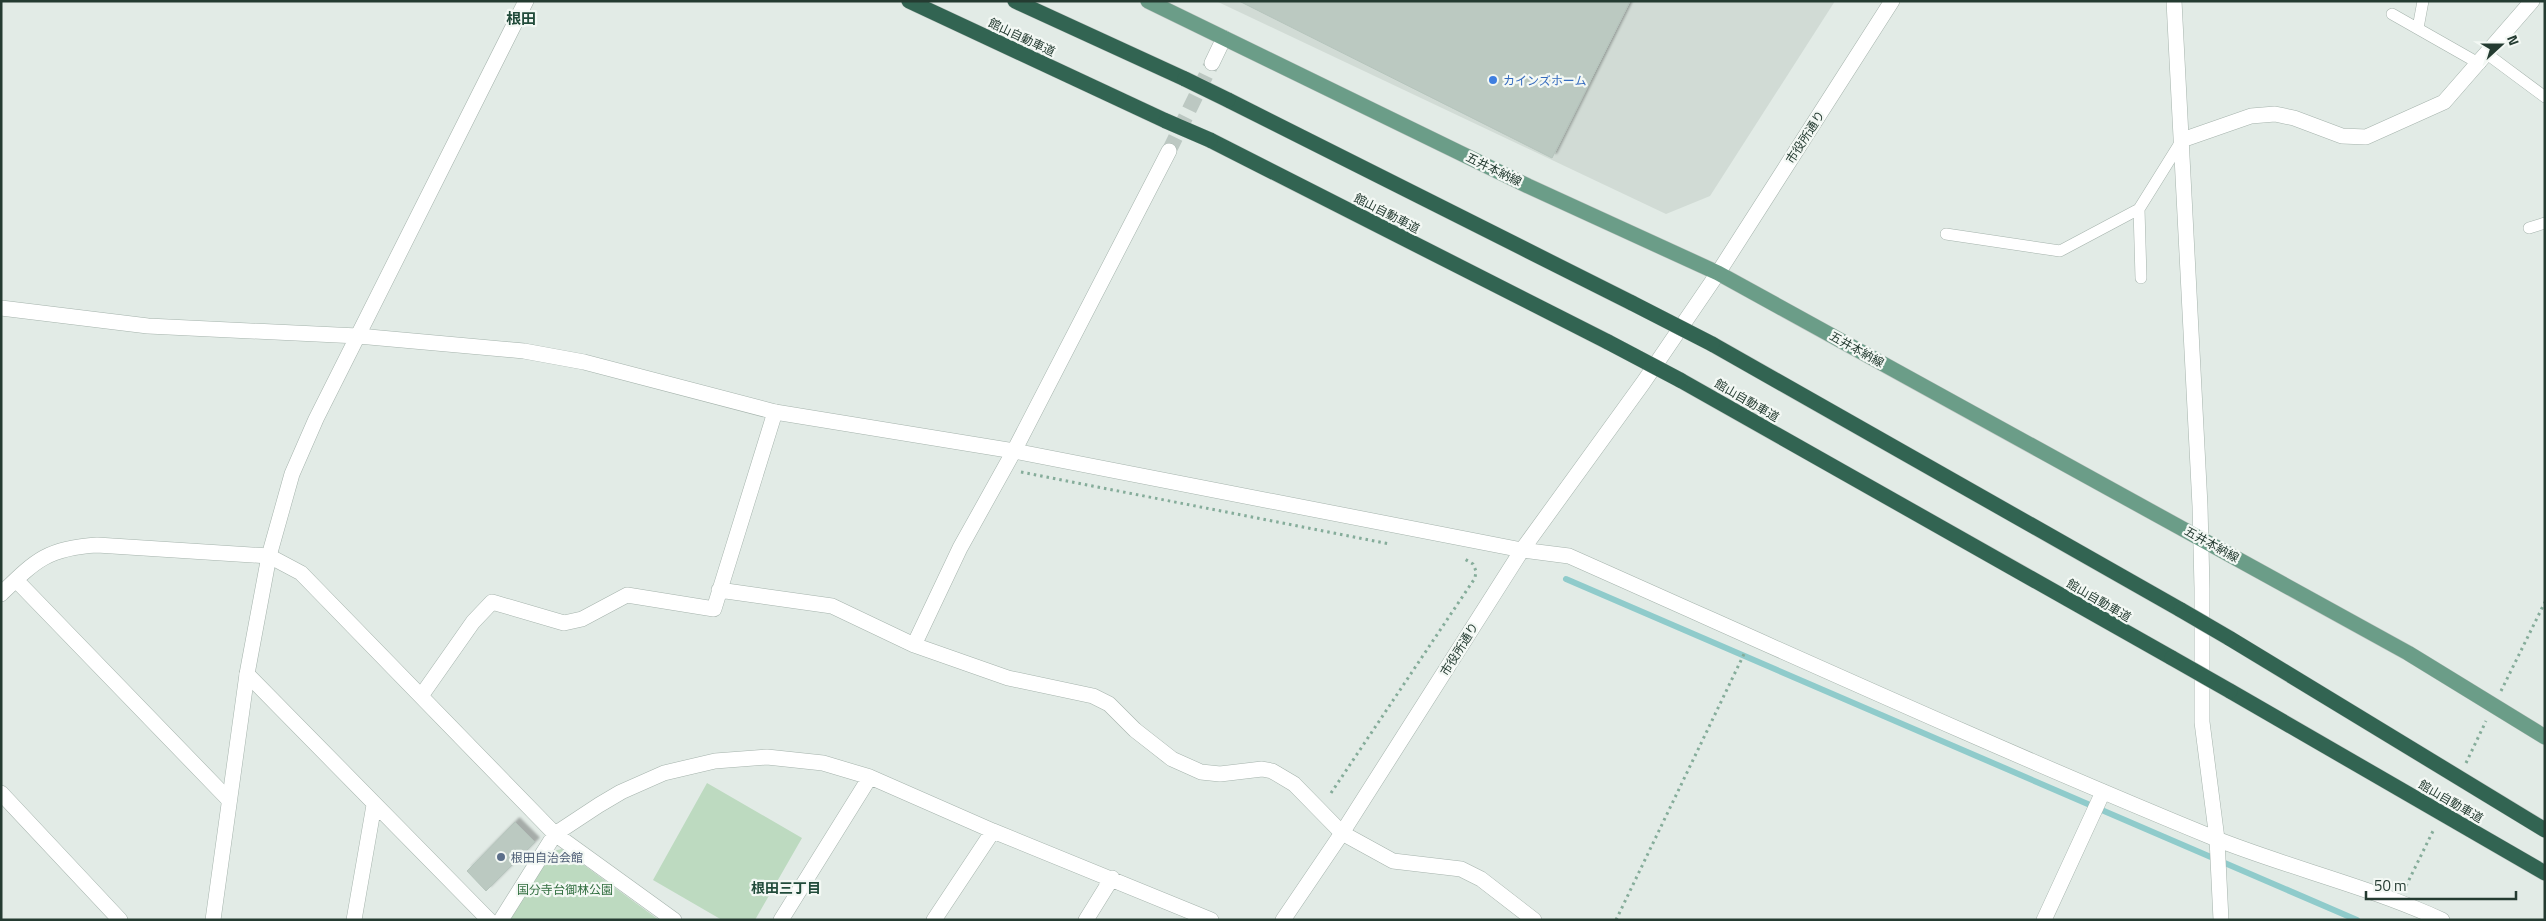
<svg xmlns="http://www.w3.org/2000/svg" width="2546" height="921" viewBox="0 0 2546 921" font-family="'Titillium Web','Noto Sans JP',sans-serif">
<defs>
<filter id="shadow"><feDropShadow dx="4.5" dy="-4.5" stdDeviation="1" flood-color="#0004"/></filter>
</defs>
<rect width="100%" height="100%" fill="#e2ebe6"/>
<path fill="#d1dbd5" d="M1216,1H1835L1710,196L1666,214Z"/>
<path fill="#bddac0" d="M707,783L802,838L755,920H722L653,880Z
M562,849L659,920H508L553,851Z"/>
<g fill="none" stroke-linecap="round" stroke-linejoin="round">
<path stroke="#8fcbcb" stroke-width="6" d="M1566,579L2357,920"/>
</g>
<path fill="#bbc9c1" stroke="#b5c4bc" filter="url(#shadow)" d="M1239,1H1630L1552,158Z
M515,822L535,842L486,891L467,871Z"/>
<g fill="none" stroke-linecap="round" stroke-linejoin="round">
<path stroke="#bcc8c2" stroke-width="15" stroke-dasharray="15 8" stroke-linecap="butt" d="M1169,151L1212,63"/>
<g stroke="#a5b3ac" stroke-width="12">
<path id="service" d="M2392,14L2480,64
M2418,28L2423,1
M2487,54L2545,97
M2139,209L2141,278
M2529,228L2545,223
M1946,234L2060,251L2139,209L2182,140"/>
</g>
<g stroke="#a5b3ac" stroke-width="16">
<path id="minor" d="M1212,63L1224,38
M2182,140L2251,116L2275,114L2294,118L2342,136L2366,137L2444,102L2532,1
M16,580L229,800
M719,590L832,606L914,645L1008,678L1093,696L1109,704L1135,730L1172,759L1201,772L1220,774L1262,769L1272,771L1294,784L1342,833L1393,861L1461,869L1481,879L1534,920
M1,594C35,561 47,548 97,545L269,556L301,573L555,834L674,920
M914,645L960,548L1014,451L1169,151
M247,674L489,920
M421,696L473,622L492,602L564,623L582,619L627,595L714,609L775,412
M354,920L374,805
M501,920L555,834L599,805L621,792L664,773L715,761L767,757L823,763L870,777L993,831L1211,920
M781,920L870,777
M934,920L993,831
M1086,920L1112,878
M2044,920L2103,792"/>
</g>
<g stroke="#a5b3ac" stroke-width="16">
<path id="tertiary" d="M2174,1L2200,506L2202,588V722L2217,839L2221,920
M1,308L148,326L358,336L524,351L584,362L775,412L1014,451L1522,550L1569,556C1783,651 1997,749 2214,838C2289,868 2368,886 2442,920
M1,793L120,920
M213,920L247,674L269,556L292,474L316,419L526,1
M1283,920L1342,833L1522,550L1643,383L1718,273L1892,1"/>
</g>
<g stroke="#c2c8c5" stroke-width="16">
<path id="primary" d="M1148,1L1528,186L1718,273L2408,653L2545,737"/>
</g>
<g stroke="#c2c8c5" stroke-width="16">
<path id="motorway" d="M909,1L1166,121
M1015,1L1185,79
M1228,100L1632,303
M1210,140L1608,342
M1712,344L2181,610
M1680,380L2172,658
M2229,638L2545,830
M2230,691L2545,873"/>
</g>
<path stroke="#85ac9a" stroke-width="3" stroke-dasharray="2.5 4" stroke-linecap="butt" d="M1021,472L1390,544
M2501,691L2545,602
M2466,763L2486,721
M1331,793L1475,578L1476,571L1473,564L1463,558
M2406,886L2434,829
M1616,920L1745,652"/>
<use href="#service" stroke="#fff" stroke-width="11"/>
<use href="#minor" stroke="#fff" stroke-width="15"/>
<use href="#tertiary" stroke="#fff" stroke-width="15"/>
<use href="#primary" stroke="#6b9d88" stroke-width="15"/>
<use href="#motorway" stroke="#326452" stroke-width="15"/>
<g stroke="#c2c8c5" stroke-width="16" stroke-linecap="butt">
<path id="motorway-bridge" d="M1185,79L1228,100
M1166,121L1210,140
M1632,303L1712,344
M1608,342L1680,380
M2181,610L2229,638
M2172,658L2230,691"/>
</g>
<use href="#motorway-bridge" stroke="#326452" stroke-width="15"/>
</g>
<circle fill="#3f7fe0" stroke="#f3f8f4" stroke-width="2" cx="1493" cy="80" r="5"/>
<circle fill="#5c6f8a" stroke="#f3f8f4" stroke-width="2" cx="501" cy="857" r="5"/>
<g text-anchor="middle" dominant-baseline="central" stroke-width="4.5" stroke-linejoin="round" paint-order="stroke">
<g font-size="12" fill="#243b31" stroke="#f3f8f4">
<text transform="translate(1022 37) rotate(25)">館山自動車道</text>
<text transform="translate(1805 137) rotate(-57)">市役所通り</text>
<text transform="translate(1494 169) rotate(26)">五井本納線</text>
<text transform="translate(1387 213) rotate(27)">館山自動車道</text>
<text transform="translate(1857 349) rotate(29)">五井本納線</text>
<text transform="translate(1747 400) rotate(30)">館山自動車道</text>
<text transform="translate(2212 544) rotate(29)">五井本納線</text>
<text transform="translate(2099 600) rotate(30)">館山自動車道</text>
<text transform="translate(1459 649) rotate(-58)">市役所通り</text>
<text transform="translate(2451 801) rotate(30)">館山自動車道</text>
</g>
<g font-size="12" fill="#366cbe" stroke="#f3f8f4" text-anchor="start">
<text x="1503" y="80">カインズホーム</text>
</g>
<g font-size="12" fill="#4e5e75" stroke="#f3f8f4" text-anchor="start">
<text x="511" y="857">根田自治会館</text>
</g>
<g font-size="12" fill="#316e3f" stroke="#f3f8f4">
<text x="565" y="889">国分寺台御林公園</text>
</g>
<g font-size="14" font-weight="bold" fill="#214b3a" stroke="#f3f8f4">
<text x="786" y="887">根田三丁目</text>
</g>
<g font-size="15" font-weight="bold" fill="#214b3a" stroke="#f3f8f4">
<text x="521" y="18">根田</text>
</g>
</g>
<rect width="2546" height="921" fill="none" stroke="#243b31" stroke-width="5"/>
<g transform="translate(2501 45) rotate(69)" stroke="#f3f8f4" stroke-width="4" paint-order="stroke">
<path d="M0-4L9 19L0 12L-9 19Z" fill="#243b31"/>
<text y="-8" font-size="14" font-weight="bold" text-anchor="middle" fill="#243b31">N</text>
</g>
<path d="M2366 891v8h150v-8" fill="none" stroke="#243b31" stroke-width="2.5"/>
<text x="2374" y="891" font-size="15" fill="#243b31" stroke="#f3f8f4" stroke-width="4" paint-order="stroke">50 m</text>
</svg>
